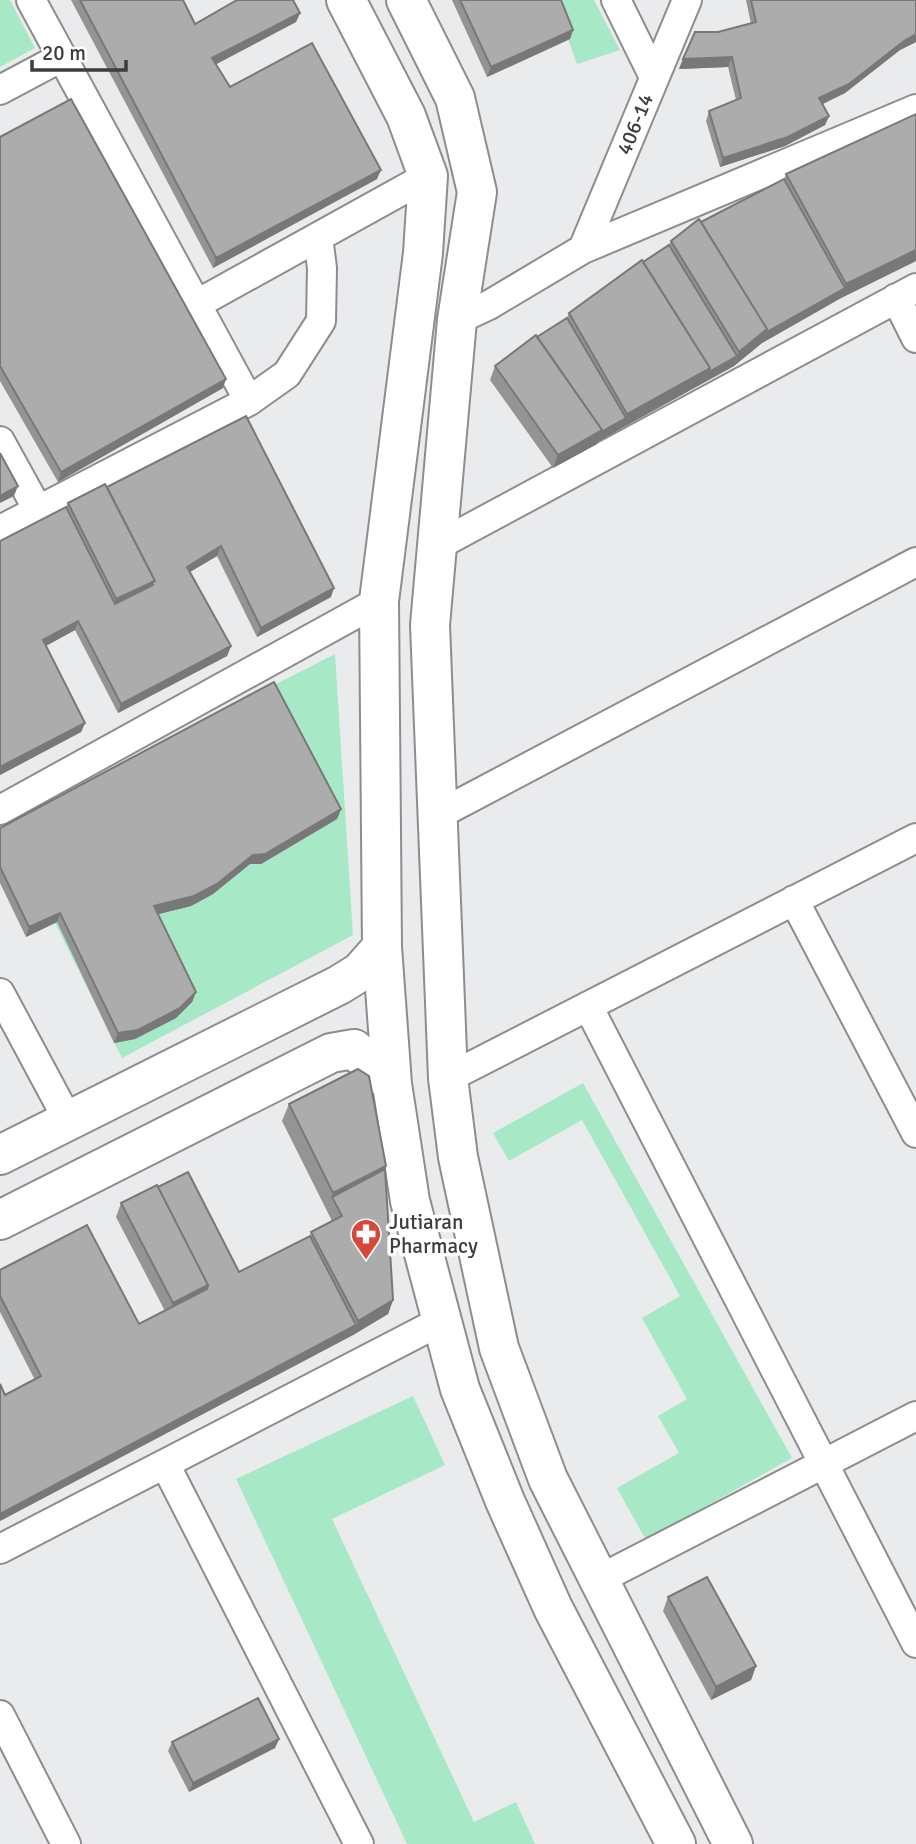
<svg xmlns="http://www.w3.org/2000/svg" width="916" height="1844" viewBox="0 0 916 1844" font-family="Signika,sans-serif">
<rect width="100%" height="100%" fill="#eaebed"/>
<path fill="#a7e9c7" d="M0,0H10L35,48L0,67Z
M554,0H594L620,50L577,64Z
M335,654L353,935L122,1058L5,822Z
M583,1083L792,1458L646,1540L617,1488L679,1453L658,1416L687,1399L642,1318L680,1296L582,1120L509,1161L493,1133Z
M413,1396L445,1465L332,1519L474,1822L516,1802L535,1844H407L236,1479Z"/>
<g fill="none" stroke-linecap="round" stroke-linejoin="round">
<g stroke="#8d8d8f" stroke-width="32">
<path id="street" d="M31,0L249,401
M616,0L654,77
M0,90L62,57
M583,249L687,0
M896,298L916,338
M197,304L428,176
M457,320L489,305L583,249L916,109
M0,441L38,510
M0,530L249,401L287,374L321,321L322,268L318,237
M435,547L916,288
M0,810L379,601
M436,816L916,562
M794,900L916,1133
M0,993L68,1120
M588,1006L916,1643
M448,1078L916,838
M165,1464L359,1844
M0,1549L441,1321
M598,1580L916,1416
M0,1715L66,1844"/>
</g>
<g stroke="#8d8d8f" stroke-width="42">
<path id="secondary" d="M346,0L406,116L428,176L423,253L379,601L382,947L392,1084L410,1201L460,1389L505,1501L553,1608L676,1844
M406,0L455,98L477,192L457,320L430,625L448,1078L458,1157L499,1348L548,1479L733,1844
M0,1155L339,985L360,972L382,947
M0,1220L331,1053L354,1049L392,1084"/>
</g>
<use href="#street" stroke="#fff" stroke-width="28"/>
<use href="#secondary" stroke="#fff" stroke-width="38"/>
</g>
<path fill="#959495" d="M71,0H183L195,24L300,13L296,22L216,64L230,87L377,179L213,268Z
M452,0H561L573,30L570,39L487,77Z
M746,0H916V42L900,50L845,93L823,104L829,116L825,125L785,146L720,167L706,121L709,111L736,100L728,67L679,69L683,59L718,32L751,24Z
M916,114V261L841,298L762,343L734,366L622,428L598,442L597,444L553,468L490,380L495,366L567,318L569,313L669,245L671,241L701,222L784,179L786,174Z
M0,137L223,388L58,482L0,381Z
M107,487L331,597L257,637L217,556L190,572L231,646L227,656L118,713L75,630L46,646L85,723L81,732L0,775V541L66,507L68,503Z
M341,809L337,819L261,864H250L213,894L191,906L158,914L196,992L192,1002L176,1018L135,1039L114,1043L57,922L26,937L0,883V828Z
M289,1104L385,1169L393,1300L388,1314L353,1335L0,1521V1384L5,1395L35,1380L0,1312V1270L139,1324L165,1311L116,1217L121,1203L158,1187L239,1272L310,1236L311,1232L332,1221L282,1121Z
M668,1597L756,1666L751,1680L711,1700L663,1611Z
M279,1739L275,1748L189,1792L168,1751L172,1742Z"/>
<path fill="#797879" d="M300,13L296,22L209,68L212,58Z
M573,30L570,39L487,77L491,67Z
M916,34V42L900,50L845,93L816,107L819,98L904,41Z
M732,57L728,67L679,69L683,59Z
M829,116L825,125L785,146L720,167L723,158Z
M381,170L377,179L213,268L216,258Z
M916,250V261L841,298L846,284Z
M845,288L841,298L762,343L734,366L739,352L767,329Z
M737,356L734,366L705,382L709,372Z
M710,368L705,382L622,428L627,414Z
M226,379L223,388L58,482L61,472Z
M626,418L622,428L598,442L597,444L553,468L558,455Z
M18,486L14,496L0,503V496Z
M221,546L217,556L183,576L187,567Z
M155,581L150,594L111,613L116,599Z
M334,588L331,597L257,637L261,628Z
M78,621L75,630L40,649L43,640Z
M231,646L227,656L118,713L121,704Z
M85,723L81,732L0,775V767Z
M341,809L337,819L261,864H250L213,894L191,906L151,916L154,906Z
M60,913L57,922L26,937L29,927Z
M196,992L192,1002L176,1018L135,1039L114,1043L118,1033Z
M386,1166L380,1183L332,1197L333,1193Z
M208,1285L203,1299L168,1317L173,1303Z
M393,1300L388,1314L353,1335L358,1321Z
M356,1325L353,1335L0,1521V1514Z
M756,1666L751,1680L711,1700L716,1687Z
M279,1739L275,1748L189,1792L193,1783Z"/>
<path fill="#adacad" stroke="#797879" stroke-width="2" d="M80,0H183L195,24L237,0H293L300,13L212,58L230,87L312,43L381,170L216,258Z
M460,0H561L573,30L491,67Z
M751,0H916V34L904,41L849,84L819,98L829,116L788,137L723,158L709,111L741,98L732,57L683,59L695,32H718L756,22Z
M71,99L226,379L61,472L0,366V137Z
M916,114V250L846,284L786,174Z
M784,179L845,288L765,333L767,329L701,222Z
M699,219L767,329L739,352L671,241Z
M669,245L737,356L709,372L710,368L643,262Z
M642,260L710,368L627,414L569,313Z
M567,318L626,418L601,432L602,430L537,337Z
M536,335L602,430L558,455L495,366Z
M246,416L334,588L261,628L221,546L187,567L231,646L121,704L78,621L43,640L85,723L0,767V541L66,507L115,604L153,585L152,582L155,581L107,487Z
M0,453L18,486L0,496Z
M105,484L155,581L116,599L68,503Z
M274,682L341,809L265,854L253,855L217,884L194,896L154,906L196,992L180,1008L138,1030L118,1033L60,913L29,927L0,867V828Z
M358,1069L369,1076L386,1166L333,1193L289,1104Z
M385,1169L393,1300L358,1321L311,1232L342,1216L332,1197Z
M188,1172L239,1272L310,1236L356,1325L0,1514V1384L5,1395L41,1376L0,1296V1270L87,1225L139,1324L207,1289L208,1285L158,1187Z
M157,1185L208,1285L173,1303L121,1203Z
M707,1577L756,1666L716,1687L668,1597Z
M258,1698L279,1739L193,1783L172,1742Z"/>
<defs>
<g id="pharmacy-pin" transform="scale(1.575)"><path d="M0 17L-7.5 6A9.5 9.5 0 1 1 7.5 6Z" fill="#d6483d" stroke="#fff"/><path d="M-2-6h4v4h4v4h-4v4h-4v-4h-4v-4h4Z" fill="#fff"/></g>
</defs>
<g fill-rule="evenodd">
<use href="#pharmacy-pin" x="366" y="1234"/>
</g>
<g text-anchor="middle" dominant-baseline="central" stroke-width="7" stroke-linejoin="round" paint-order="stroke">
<g font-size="21" fill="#3d3d3e" stroke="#fff">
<text transform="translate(635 124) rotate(-68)">406-14</text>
</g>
<g font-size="21" fill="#3d3d3e" stroke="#fff" text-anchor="start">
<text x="389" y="1222">Jutiaran<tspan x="389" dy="24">Pharmacy</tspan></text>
</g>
</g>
<path d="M32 60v10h94v-10" fill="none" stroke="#3d3d3e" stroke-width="3.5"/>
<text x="42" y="60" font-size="21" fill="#3d3d3e" stroke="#ffffff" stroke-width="5" paint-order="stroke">20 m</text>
</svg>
